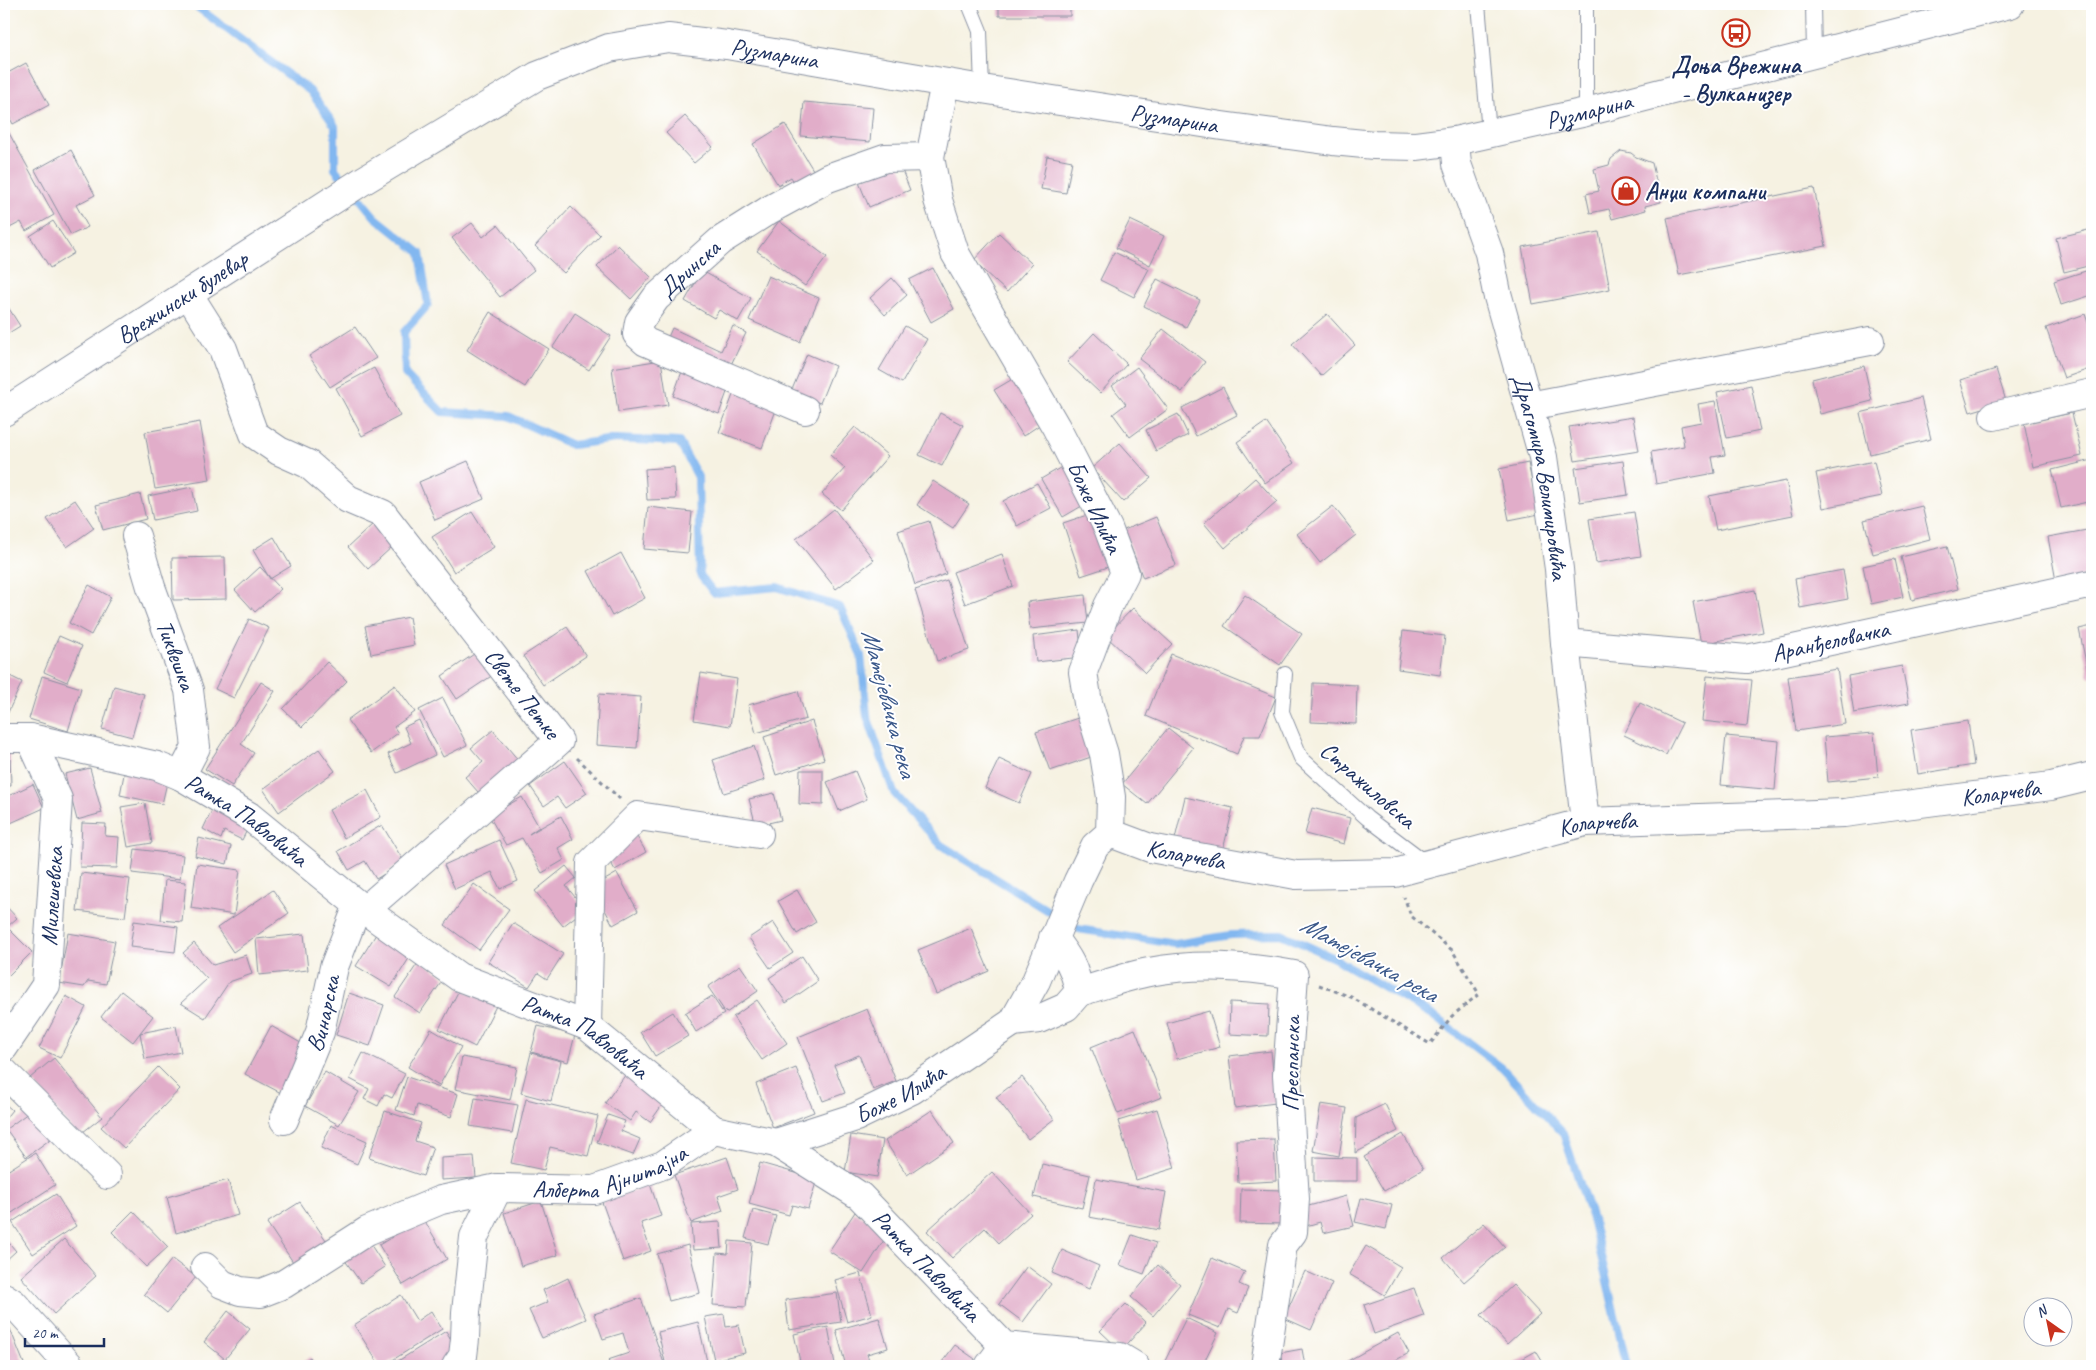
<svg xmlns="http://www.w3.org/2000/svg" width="2096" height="1370" viewBox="0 0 2096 1370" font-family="Caveat,sans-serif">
<rect width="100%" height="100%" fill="#fff"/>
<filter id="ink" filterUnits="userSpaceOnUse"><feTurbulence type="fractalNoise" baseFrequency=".02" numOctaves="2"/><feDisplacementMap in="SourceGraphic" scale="10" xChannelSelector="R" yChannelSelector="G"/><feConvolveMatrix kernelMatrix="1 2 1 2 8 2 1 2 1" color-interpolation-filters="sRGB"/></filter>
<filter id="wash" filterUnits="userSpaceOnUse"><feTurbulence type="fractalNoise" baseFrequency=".0096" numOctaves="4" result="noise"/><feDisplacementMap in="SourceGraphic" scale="20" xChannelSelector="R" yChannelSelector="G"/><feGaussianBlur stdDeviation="1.12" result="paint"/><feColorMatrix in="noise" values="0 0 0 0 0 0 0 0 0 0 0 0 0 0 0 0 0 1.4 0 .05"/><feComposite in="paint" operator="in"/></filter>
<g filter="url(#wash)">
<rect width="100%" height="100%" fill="#f6f2e2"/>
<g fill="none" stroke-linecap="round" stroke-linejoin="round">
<path stroke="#82b7f0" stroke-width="8" d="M193,4L310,91L335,126V169L375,217L420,253L428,305L404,332L405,374L442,412L508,416L572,445L615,439L679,442L698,477L700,575L714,593L777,587L840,607L861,655L867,716L894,793L941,845L1078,929L1175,944L1231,935L1281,934L1334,958L1432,1015L1502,1068L1563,1133L1593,1222L1627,1366"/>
</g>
<g id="blocks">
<path fill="#e1adc9" d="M999,4H1070V16H999Z
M26,63L49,105L13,124L4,107V75Z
M804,102L873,108L870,142L801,136Z
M685,116L713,147L694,163L666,133Z
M4,124L54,215L26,231L21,222L4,231V191L8,189L4,182Z
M785,124L818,178L799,190L791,177L778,185L753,144Z
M71,150L95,195L76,205L88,227L71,235L35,170Z
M1621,151L1631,153L1636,157L1652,163L1661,202L1645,206L1646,210L1612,219L1609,209L1590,213L1586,194L1599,191L1594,169L1609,165L1611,159Z
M1047,156L1072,161L1066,193L1041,189Z
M899,163L910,190L869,207L858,180Z
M1814,188L1826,246L1679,275L1667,218Z
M571,207L600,235L564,273L535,246Z
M1130,220L1164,236L1150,265L1116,248Z
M53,221L74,253L50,268L30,236Z
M779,221L827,257L805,286L757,251Z
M472,223L483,237L498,225L534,270L500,297L452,238Z
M2092,229V265L2064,272L2056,238Z
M1599,232L1610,289L1533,304L1522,247Z
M999,233L1032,264L1007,292L973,261Z
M618,245L651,277L631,299L597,267Z
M1114,252L1149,269L1134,297L1100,280Z
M933,268L954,309L931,322L909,280Z
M2092,269V295L2061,305L2054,281Z
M702,271L751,298L738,321L719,310L714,318L685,301Z
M768,276L819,298L800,342L749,320Z
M892,278L907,295L885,315L870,298Z
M1157,279L1200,300L1186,327L1144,306Z
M8,307L20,326L4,336V310Z
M490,312L549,349L525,387L467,350Z
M575,313L611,336L589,370L553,347Z
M1327,314L1355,345L1321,376L1292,344Z
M2085,314L2092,334V368L2064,378L2046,328Z
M733,326L746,333L728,371L666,342L672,328L721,351Z
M905,326L927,339L902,383L879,370Z
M355,327L376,358L330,387L309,356Z
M1163,329L1205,362L1182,392L1139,359Z
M1094,333L1127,364L1100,393L1067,362Z
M807,354L835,366L820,403L791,392Z
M661,360L668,405L618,412L612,368Z
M684,366L730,384L719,414L673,396Z
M1864,366L1872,401L1820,414L1812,379Z
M1137,367L1168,409L1130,437L1113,414L1126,404L1112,386Z
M374,368L400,416L362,436L336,388Z
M1996,369L2006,401L1970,412L1960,380Z
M1016,377L1044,422L1023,436L994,390Z
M1751,385L1760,431L1727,438L1717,392Z
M736,387L779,402L762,448L719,432Z
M1223,387L1237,415L1196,436L1182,408Z
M1921,398L1931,439L1870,454L1860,413Z
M1715,401L1725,455L1712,457L1715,473L1656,484L1651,452L1684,446L1681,426L1701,422L1698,404Z
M940,413L963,425L942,466L919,455Z
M2072,413L2082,456L2033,467L2024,423Z
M1178,414L1188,435L1156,451L1146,430Z
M1633,417L1639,451L1575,461L1569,427Z
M200,422L210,480L155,489L145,432Z
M1266,422L1294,463L1265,483L1237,442Z
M855,427L888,456L841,510L822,494L845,468L830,455Z
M1120,443L1151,478L1123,502L1092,468Z
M2092,460V501L2061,508L2052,470Z
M468,461L484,499L435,520L419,482Z
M1623,461L1628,495L1580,502L1575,468Z
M1874,461L1882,496L1823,508L1816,473Z
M1528,463L1539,514L1509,520L1499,469Z
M1065,465L1087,503L1063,517L1041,479Z
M674,467L676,499L647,500L645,469Z
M1255,478L1277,502L1225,548L1204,523Z
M933,481L969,504L953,528L917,505Z
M1786,481L1793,515L1716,530L1709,496Z
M1037,483L1051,508L1017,526L1003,501Z
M192,487L197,511L153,520L148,496Z
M140,494L146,519L103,530L96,505Z
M75,500L94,528L67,547L47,519Z
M1333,506L1356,535L1320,563L1297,534Z
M1922,506L1930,539L1873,554L1864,520Z
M648,507L692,512L688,553L644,549Z
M834,509L874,560L836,589L796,539Z
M472,512L494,547L454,572L432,537Z
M1634,512L1641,556L1596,563L1589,519Z
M1093,513L1111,566L1081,576L1063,523Z
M1156,517L1176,565L1143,578L1124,530Z
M929,521L946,574L915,585L898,531Z
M373,524L393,546L368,569L348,547Z
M2087,530L2092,557V574L2056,581L2048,537Z
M274,537L291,566L270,579L253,550Z
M1947,546L1958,589L1912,600L1901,557Z
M621,553L645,598L612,616L588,571Z
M1002,554L1013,586L965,604L953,572Z
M225,557L226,599L173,600L172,558Z
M1895,559L1903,597L1871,604L1863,566Z
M260,567L281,589L255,612L235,590Z
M1843,570L1848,599L1800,608L1795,579Z
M947,580L969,650L937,661L915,590Z
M89,585L111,597L91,635L69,623Z
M1755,590L1763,632L1701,644L1693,602Z
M1085,595L1088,623L1030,629L1027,602Z
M1245,595L1302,634L1280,665L1224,626Z
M1133,608L1172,644L1145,673L1106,636Z
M409,617L414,645L371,654L365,626Z
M249,619L269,628L234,698L215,689Z
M2092,626V677H2089L2079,629Z
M567,627L586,656L543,685L523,656Z
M1079,630L1082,657L1036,662L1033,636Z
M1403,631L1445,636L1440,675L1398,669Z
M59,636L82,646L67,682L44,672Z
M477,652L493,675L457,699L442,676Z
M1171,654L1276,697L1260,736H1244L1237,754L1146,716Z
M327,662L347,681L302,727L283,709Z
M1902,666L1909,703L1854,713L1848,676Z
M1837,669L1845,724L1796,731L1788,677Z
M4,673L22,682L4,721Z
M701,673L737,679L730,726L694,720Z
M42,676L81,688L68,731L29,719Z
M1707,676L1752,680L1747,726L1702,721Z
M261,682L275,691L241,744L254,753L232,786L205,769Z
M1313,683L1357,685L1356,724L1311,722Z
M395,685L415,712L394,727L398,733L371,753L347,720Z
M114,686L144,694L132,737L102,729Z
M798,691L806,719L756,733L748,705Z
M599,694L641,697L637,748L596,745Z
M443,698L467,745L443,757L419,710Z
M1640,703L1682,723L1666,755L1624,735Z
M1081,717L1094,756L1050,771L1036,732Z
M419,720L435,755L397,773L388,754L411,743L404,727Z
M812,721L824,759L776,775L764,737Z
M1968,721L1974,765L1918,774L1911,730Z
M1168,728L1193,748L1147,804L1122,784Z
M493,730L524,767L485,800L465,777L483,762L471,748Z
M1874,733L1878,777L1828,782L1824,737Z
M1726,736L1779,741L1775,790L1721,785Z
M754,746L765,780L724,793L713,760Z
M319,749L335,771L279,812L263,789Z
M10,752L11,786H4V753Z
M999,759L1032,774L1019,803L985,788Z
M565,761L587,793L565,808L557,797L544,806L530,786Z
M90,768L102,813L77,820L65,774Z
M125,769L168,778L162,804L120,795Z
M800,770H823V805L799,804Z
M855,771L867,799L839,811L827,782Z
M33,784L44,808L4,826V798Z
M367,790L381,817L344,838L329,810Z
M774,793L781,820L756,826L749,799Z
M522,797L539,827L529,834L561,816L573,839L558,848L564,860L542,873L522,838L506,845L489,816Z
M1185,797L1233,808L1223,850L1175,839Z
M145,803L152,843L128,847L121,807Z
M215,804L251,822L242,840L224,831L221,839L203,829Z
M1312,808L1350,818L1344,844L1305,834Z
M82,823L106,824L105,836L119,837L117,868L80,867Z
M382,825L404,862L376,879L365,861L349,870L338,851Z
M636,835L646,852L615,870L605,853Z
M199,838L231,846L227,864L195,856Z
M499,840L518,881L500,889L492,872L455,889L444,865Z
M135,849L183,855L180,879L132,873Z
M197,864L240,870L234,915L191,908Z
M566,866L576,878L566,886L585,909L563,926L535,891Z
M81,873L130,879L125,917L77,911Z
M617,873L638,911L613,925L593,887Z
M165,880L186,882L182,922L161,920Z
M474,884L509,909L479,950L445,925Z
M273,890L289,913L233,952L217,928Z
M797,890L816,922L797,934L778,901Z
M4,904L17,918L7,927L32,952L4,980Z
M134,921L178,927L175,952L130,947Z
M773,922L793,953L770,968L749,938Z
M513,923L563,954L547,979L538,973L529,987L488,962Z
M971,928L989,971L936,994L918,950Z
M378,931L413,952L391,987L356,966Z
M68,933L115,941L106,984L88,981L84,987L59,983Z
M304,934L308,970L259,975L256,939Z
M194,943L213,965L246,955L252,974L229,982L205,1018L181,1003L207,979L183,953Z
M802,956L818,981L786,1003L769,978Z
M420,960L445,977L420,1013L395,997Z
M740,965L758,991L726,1013L708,987Z
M460,988L496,1006L475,1047L439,1029Z
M121,991L153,1016L133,1042L101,1017Z
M349,993L384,1005L370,1046L336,1035Z
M66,996L86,1007L60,1058L39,1048Z
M712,996L724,1014L696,1032L685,1013Z
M757,1000L787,1043L762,1060L733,1017Z
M1230,1002L1269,1004L1268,1036L1229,1034Z
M867,1009L896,1081L873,1090L859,1055L834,1065L845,1093L823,1101L798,1037Z
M1209,1011L1220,1047L1177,1059L1167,1023Z
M673,1012L688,1036L655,1056L640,1032Z
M176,1026L181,1052L145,1059L140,1033Z
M271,1026L306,1046L281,1093L245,1074Z
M538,1026L575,1035L568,1062L531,1052Z
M431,1029L461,1047L439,1086L408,1067Z
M1135,1029L1162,1097L1118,1114L1091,1047Z
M1271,1051L1276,1103L1235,1108L1229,1056Z
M363,1053L405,1074L392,1098L384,1094L378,1106L364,1099L369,1089L350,1079Z
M531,1053L561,1061L551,1101L521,1093Z
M462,1057L517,1067L510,1100L455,1089Z
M54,1058L102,1117L78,1136L30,1078Z
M158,1067L180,1089L124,1148L101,1127Z
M796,1068L814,1112L773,1128L756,1084Z
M325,1072L359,1092L339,1125L305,1106Z
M626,1074L665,1101L650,1122L636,1112L630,1121L605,1103Z
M407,1077L458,1094L451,1117L417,1105L414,1116L396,1110Z
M1022,1077L1054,1119L1028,1139L996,1097Z
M475,1098L518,1105L512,1133L470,1126Z
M526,1099L598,1116L588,1156L550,1147L544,1170L511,1163Z
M4,1103L12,1110L4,1120Z
M1321,1104L1347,1108L1339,1156L1313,1151Z
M1385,1104L1398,1131L1355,1153L1356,1118Z
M1157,1109L1175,1168L1136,1180L1118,1121Z
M32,1110L52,1138L26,1157L6,1129Z
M932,1110L954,1143L907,1175L885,1141Z
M385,1111L421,1123L415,1141L433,1147L423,1176L369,1158Z
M608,1115L625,1121L621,1131L640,1139L633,1155L597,1142Z
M331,1125L367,1141L357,1164L321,1148Z
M1403,1134L1423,1169L1384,1191L1364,1157Z
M851,1135L883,1140L877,1177L845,1172Z
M1274,1139L1276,1181L1238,1183L1236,1140Z
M35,1153L55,1185L4,1218V1173Z
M474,1156L476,1178L441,1180V1158Z
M727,1157L738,1189L718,1196L723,1211L691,1223L674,1175Z
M1314,1157L1357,1158V1181H1314Z
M760,1163L817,1179L808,1209L792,1205L789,1215L749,1204Z
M1042,1164L1090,1175L1082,1208L1034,1197Z
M992,1172L1031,1214L999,1243L985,1228L952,1258L927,1231Z
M1096,1179L1166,1192L1159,1230L1089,1217Z
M228,1180L238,1215L176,1233L167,1197Z
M650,1184L661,1216L641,1223L651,1251L623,1261L602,1202Z
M1241,1189L1284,1190L1283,1224L1240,1223Z
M56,1194L76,1226L33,1254L12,1222Z
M1346,1196L1354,1226L1323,1233L1320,1222L1306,1226L1301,1208Z
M1361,1198L1392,1205L1386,1229L1355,1222Z
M541,1201L558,1255L521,1266L504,1213Z
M300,1202L328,1243L295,1265L267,1223Z
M753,1210L776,1216L768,1244L745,1238Z
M133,1211L168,1247L146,1267L112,1232Z
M855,1212L888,1234L863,1273L829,1251Z
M423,1218L447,1259L403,1285L379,1245Z
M720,1222L722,1248L693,1250L691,1224Z
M1484,1223L1505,1247L1464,1282L1443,1258Z
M1132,1235L1156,1243L1144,1274L1120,1265Z
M4,1237L16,1251L4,1262Z
M64,1239L96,1276L54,1314L21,1277Z
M729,1241L752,1243L746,1307L713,1305L717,1253L728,1254Z
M369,1242L385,1267L361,1283L344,1259Z
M688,1245L700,1293L669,1301L657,1254Z
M1366,1246L1401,1267L1385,1295L1349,1274Z
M1062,1250L1099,1266L1089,1289L1052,1273Z
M1212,1258L1245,1272L1239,1284L1248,1288L1238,1313L1228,1309L1220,1328L1188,1315Z
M172,1259L196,1277L167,1313L144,1294Z
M1158,1265L1180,1284L1153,1316L1131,1297Z
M1027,1266L1051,1284L1023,1322L999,1304Z
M1305,1271L1332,1283L1311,1330L1284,1318Z
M860,1273L872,1315L847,1322L835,1280Z
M568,1278L586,1319L542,1338L529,1310L548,1302L543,1290Z
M1513,1285L1540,1314L1507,1344L1481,1315Z
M1414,1288L1424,1316L1374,1334L1364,1305Z
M837,1293L841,1322L789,1330L785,1300Z
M401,1295L417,1321L431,1311L442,1329L383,1366H380L354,1325Z
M641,1298L665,1366H610L608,1360L629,1353L623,1333L603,1339L594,1314Z
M1126,1304L1146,1323L1121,1351L1100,1331Z
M228,1311L250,1329L225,1359L204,1342Z
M724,1314L726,1327L739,1325L745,1353L714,1360L705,1317Z
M879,1318L888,1348L867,1354L871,1366H846L836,1330Z
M1186,1318L1218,1333L1202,1366H1166L1163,1365Z
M6,1319L25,1366H4V1320Z
M698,1322L708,1366H666L658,1332Z
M828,1327L835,1364L821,1366H801L794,1334Z
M446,1331L460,1355L443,1366H390Z
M1398,1333L1409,1353L1385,1366H1346L1344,1363Z
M955,1345L975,1359L970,1366H939Z
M1302,1349L1305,1366H1283L1280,1353Z
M1536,1351L1545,1366H1510Z
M310,1357L316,1366H297Z"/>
</g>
</g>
<g filter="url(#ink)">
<use href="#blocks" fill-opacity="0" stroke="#8890a0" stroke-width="1"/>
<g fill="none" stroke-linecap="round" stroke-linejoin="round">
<g stroke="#8890a0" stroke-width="16">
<path id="lane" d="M969,4L980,31L982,89
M1478,4L1489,133
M1586,4V112
M1813,4L1814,54
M1285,674L1282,712L1301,758L1367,818L1428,864"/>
</g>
<g stroke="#8890a0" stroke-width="30">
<g id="street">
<path id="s1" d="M1455,141L1457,164L1489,253L1497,293L1543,457L1559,569L1565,643L1585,822"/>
<path id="s2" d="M189,295L223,349L254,434L279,451L308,464L348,499L383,514L559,741L366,909"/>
<path d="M1529,406L1870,341"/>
<path id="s3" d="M805,410L646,342L637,334L639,322L656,298L720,241L769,210L828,178L885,158L930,157"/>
<path d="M1994,416L2092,393"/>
<path id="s4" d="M136,536L151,587L189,690L196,747L181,776"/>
<path id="s5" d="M1565,643L1747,659L2092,584"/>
<path id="s6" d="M4,738H30L157,766L181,776L249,816L358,905L459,977L587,1026L714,1130L776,1143L860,1196L1004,1346L1120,1357L1135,1366"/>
<path id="s7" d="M1110,833L1150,848L1296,875L1395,873L1585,822L1844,813L2051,786L2092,776"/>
<path d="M1079,992C1101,986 1127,976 1149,972C1195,963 1249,966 1294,975L1287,1075L1295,1199L1293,1232L1283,1245L1265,1366"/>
<path d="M1013,1022L1039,1019L1066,1007L1079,992C1075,968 1068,957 1053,938"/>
<path d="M587,1026L591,863L638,816L759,834"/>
<path id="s8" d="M4,1047L46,985L58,799L30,738"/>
<path d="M4,1072L107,1175"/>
<path id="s9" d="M284,1120L320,1032L334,967L358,905"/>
<path id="s10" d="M776,1143L856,1117L912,1090L1013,1022L1036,981L1078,881L1095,846L1110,833L1111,797L1104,754L1088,703L1083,672L1108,606L1125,573L1108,528L1056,427L955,253L938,200L930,157L945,83"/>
<path id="s11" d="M205,1267L222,1284L240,1291L261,1293L284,1284L367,1231L441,1200L498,1188L594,1190L663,1165L714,1130"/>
<path d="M4,1297L13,1303L70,1366"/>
<path d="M456,1366L463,1356L465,1339L466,1312L474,1237L498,1188"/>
<path d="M989,1366L1004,1346"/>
</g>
</g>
<g stroke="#8890a0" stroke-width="30">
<g id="secondary">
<path id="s12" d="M4,412L361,182L537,76L609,48L668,38L727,45L982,89L1222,126L1333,141L1374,145L1416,146L1455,141L1586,112L2010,4"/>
</g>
</g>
<path stroke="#8890a0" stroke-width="3" stroke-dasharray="4 4" stroke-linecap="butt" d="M577,758L620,799
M1319,985L1351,997L1430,1044L1452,1016L1479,994L1452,950L1411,916L1404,897"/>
<use href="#lane" stroke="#fff" stroke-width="14"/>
<use href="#street" stroke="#fff" stroke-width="28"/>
<use href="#secondary" stroke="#fff" stroke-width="28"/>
</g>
</g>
<defs>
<g id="bus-ring" transform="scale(1.4375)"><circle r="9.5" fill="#fff" stroke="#c8321e" stroke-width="1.5"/><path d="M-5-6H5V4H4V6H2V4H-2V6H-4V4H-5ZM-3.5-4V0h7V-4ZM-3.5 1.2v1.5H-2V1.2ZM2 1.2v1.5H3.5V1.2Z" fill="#c8321e"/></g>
<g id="shop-ring" transform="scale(1.4375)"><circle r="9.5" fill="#fff" stroke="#c8321e" stroke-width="1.5"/><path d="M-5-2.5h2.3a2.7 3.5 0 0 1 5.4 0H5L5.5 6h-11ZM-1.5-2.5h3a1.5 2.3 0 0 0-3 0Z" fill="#c8321e"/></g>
</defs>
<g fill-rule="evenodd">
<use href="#bus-ring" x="1736" y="33"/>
<use href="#shop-ring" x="1626" y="191"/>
</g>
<g text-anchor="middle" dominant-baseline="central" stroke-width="4" stroke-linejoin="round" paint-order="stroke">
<g font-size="24" fill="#1b2f5e" stroke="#fff">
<text stroke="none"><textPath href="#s12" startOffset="875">Рузмарина</textPath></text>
<text stroke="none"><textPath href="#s12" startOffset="1700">Рузмарина</textPath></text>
<text stroke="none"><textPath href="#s12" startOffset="1280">Рузмарина</textPath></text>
<text stroke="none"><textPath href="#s3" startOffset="271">Дринска</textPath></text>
<text stroke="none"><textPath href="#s12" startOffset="212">Врежински булевар</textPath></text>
<text stroke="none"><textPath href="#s1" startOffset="348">Драгомира Велимировића</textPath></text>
<text transform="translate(1095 507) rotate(65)">Боже Илића</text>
<text stroke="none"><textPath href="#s5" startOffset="268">Аранђеловачка</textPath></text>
<text stroke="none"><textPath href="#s4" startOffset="126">Тиквешка</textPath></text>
<text stroke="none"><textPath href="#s2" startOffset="535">Свете Петке</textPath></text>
<text transform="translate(1368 785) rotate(41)">Стражиловска</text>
<text stroke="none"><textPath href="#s7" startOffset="904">Коларчева</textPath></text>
<text stroke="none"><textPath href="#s6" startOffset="261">Ратка Павловића</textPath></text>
<text stroke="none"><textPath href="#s7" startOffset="499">Коларчева</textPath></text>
<text stroke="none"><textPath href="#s7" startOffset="79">Коларчева</textPath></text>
<text stroke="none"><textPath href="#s8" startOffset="164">Милешевска</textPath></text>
<text stroke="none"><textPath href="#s9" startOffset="114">Винарска</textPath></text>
<text stroke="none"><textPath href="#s6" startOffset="666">Ратка Павловића</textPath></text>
<text transform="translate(1291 1064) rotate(-89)">Преспанска</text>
<text stroke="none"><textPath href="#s10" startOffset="134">Боже Илића</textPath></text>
<text stroke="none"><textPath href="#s11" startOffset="441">Алберта Ајнштајна</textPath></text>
<text stroke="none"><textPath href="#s6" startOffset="1086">Ратка Павловића</textPath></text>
</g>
<g font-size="24" font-weight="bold" fill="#1b2f5e" stroke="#fff">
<text x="1736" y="65">Доња Врежина<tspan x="1736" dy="28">- Вулканизер</tspan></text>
<text x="1645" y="191" text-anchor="start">Анџи компани</text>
</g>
<g font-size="25" font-style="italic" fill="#3a588a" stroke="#fff">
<text transform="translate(889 703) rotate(75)">Матејевачка река</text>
<text transform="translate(1369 959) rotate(29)">Матејевачка река</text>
</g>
</g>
<rect width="2096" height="1370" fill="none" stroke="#fff" stroke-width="20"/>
<g transform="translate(2048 1322) rotate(327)"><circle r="24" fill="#ffffff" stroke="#a4acbf"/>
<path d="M0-4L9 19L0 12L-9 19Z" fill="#c8321e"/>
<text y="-8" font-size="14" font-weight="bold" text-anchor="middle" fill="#1b2f5e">N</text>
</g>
<path d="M25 1338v8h79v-8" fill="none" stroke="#1b2f5e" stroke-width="2.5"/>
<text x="32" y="1338" font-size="15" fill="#1b2f5e" stroke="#ffffff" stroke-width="4" paint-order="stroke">20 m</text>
</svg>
